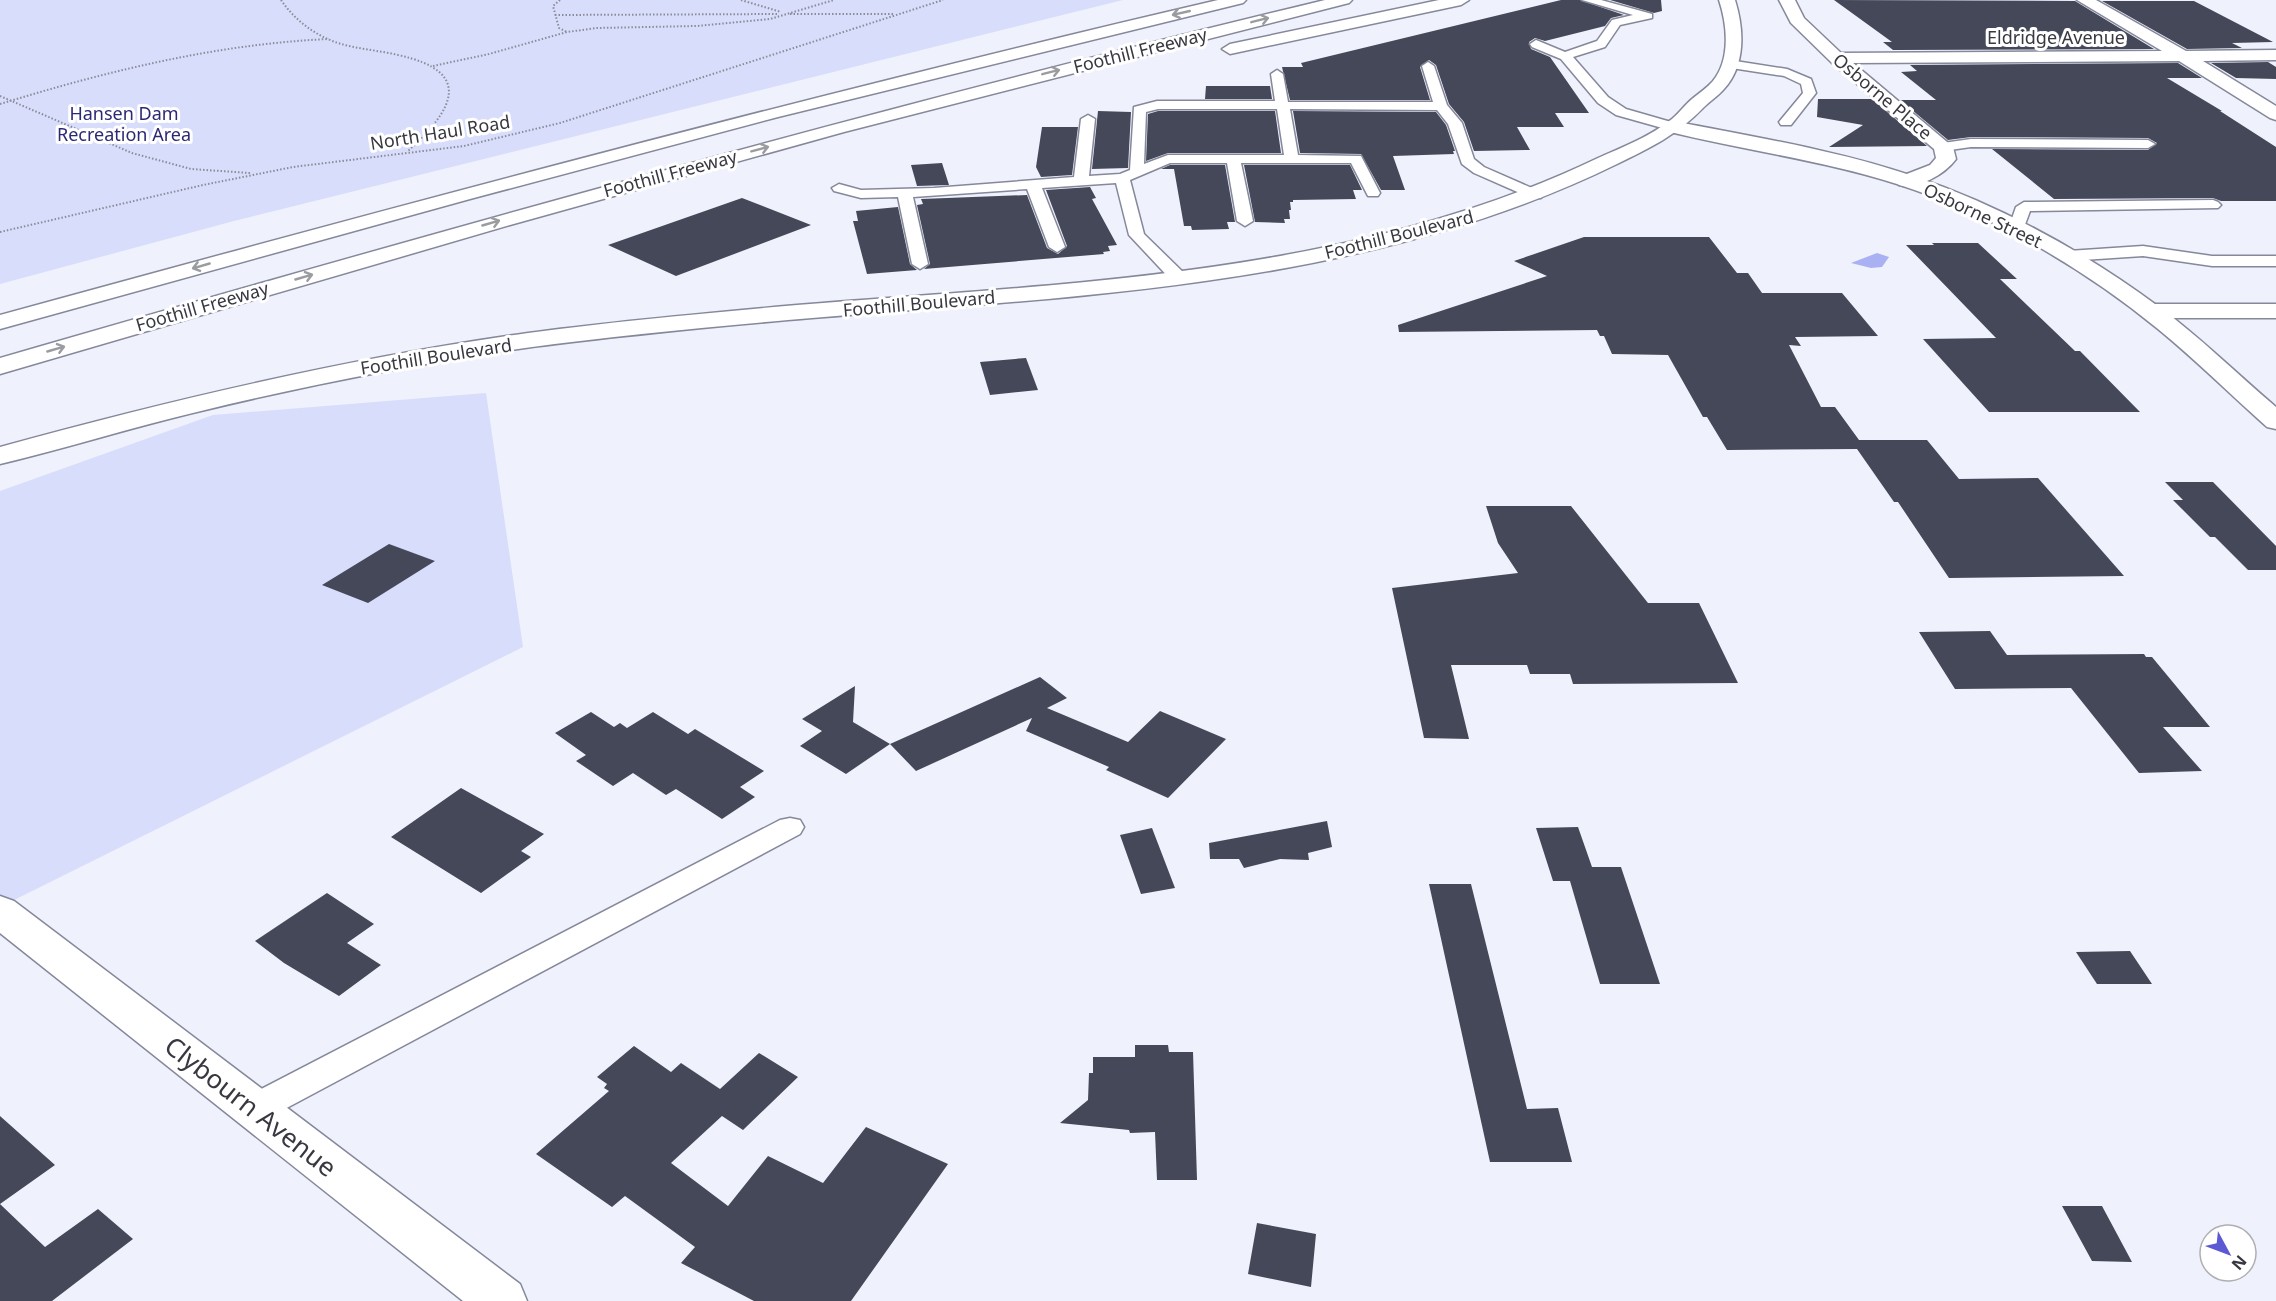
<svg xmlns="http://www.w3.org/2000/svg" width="2276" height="1301" viewBox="0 0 2276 1301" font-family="'Noto Sans',sans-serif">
<rect width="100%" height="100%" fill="#eff1fd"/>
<path fill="#d8ddfc" d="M0,0H1123L234,221L0,284Z
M486,393L523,647L0,907V491L213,415Z"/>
<path fill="#aab1f3" d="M1877,253L1889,257L1882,267L1871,268L1851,263Z"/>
<path fill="#454858" d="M1561,0H1580L1624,15L1611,18L1605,26L1545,41L1535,38L1529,42L1531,49L1550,57L1589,113H1555L1564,127H1517L1530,150L1474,151L1464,122L1449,104L1436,65L1429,60L1420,67L1430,100H1290L1282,67H1303L1301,63Z
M1610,0H1661L1662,11L1654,13Z
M1834,0L2075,1L2154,49L1893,50L1883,42H1892Z
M2102,1H2194L2273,42L2232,43L2242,48L2187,49Z
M2268,62L2276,67V79L2236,78L2211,63Z
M2178,63L2202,78H2167L2222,111H2220L2276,147V201H2221L2213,198L2054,199L1992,149L2148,150L2157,143L2148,138L1971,137L1948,140L1900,100H1936L1901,72L1917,71L1910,65Z
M1206,86H1270L1272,99H1205Z
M1818,99H1872L1927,146L1829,147L1863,125L1817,117Z
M1098,111L1131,112L1128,168L1092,169Z
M1158,111H1275L1281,153H1168L1146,161L1148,114Z
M1293,111L1436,112L1446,125L1455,151H1453L1454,154L1393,156L1405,190H1381L1361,154L1300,153Z
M1042,127H1078L1072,175L1041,177L1036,167Z
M942,163L949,185L917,186L911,165Z
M1170,165H1225L1235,222H1227L1229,229L1192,230L1191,226H1184L1174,169H1161Z
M1244,165H1350L1362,190H1353L1356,199L1293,200V202H1290L1291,210H1289L1290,219H1284L1285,223L1255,222Z
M1090,187L1096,198L1092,199L1117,245L1108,246L1110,251L1103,252L1104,254L924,269L930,264L917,205L923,204L921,199L1027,195L1047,248L1058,254L1067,246L1046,190Z
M742,198L811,225L676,276L608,245Z
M898,207L910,264L917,270L867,274L853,221H858L856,211Z
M1584,237H1709L1737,273H1748L1762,293H1842L1878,336L1795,337L1801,346L1789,345L1821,407H1835L1859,440H1927L1959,479L2038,478L2124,576L1949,578L1898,502H1894L1857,449L1727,450L1707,417H1703L1668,355L1612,354L1604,336H1600L1597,330L1399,332L1398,325L1547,276L1514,261Z
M1932,243H1978L2017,279H2000L2075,351H2080L2140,412H1989L1923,339L1996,338L1906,245H1934Z
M1026,358L1038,390L990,395L980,362Z
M2165,482H2213L2276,546V570H2248L2215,537H2210L2173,500H2183Z
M1486,506H1571L1648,603H1699L1738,683L1573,684L1570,674H1530L1527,665H1451L1469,739L1424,738L1392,588L1518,573L1498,543Z
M389,544L435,561L368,603L322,585Z
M1990,631L2007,655L2144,654L2146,657H2152L2210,727H2163L2202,771L2139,773L2071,688L1955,689L1919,632Z
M1040,677L1067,698L1047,708L1128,742L1160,711L1226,739L1168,798L1106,770L1109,767L1026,731L1032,718L916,771L890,744Z
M855,686L853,722L890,744L846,774L800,746L822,731L802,719Z
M591,712L614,727L620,723L627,728L653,712L688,734L695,729L764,771L740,787L755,797L722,819L676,789L666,795L633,773L613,786L576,761L586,755L555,733Z
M461,788L544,834L521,851L531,857L481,893L391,837Z
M1327,821L1332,847L1308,853L1309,860L1280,859L1244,868L1239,859H1210L1209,843Z
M1578,827L1592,867H1621L1660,984H1600L1570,881H1553L1536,828Z
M1152,828L1175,888L1141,894L1120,835Z
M1429,884H1471L1527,1109L1558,1108L1572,1162H1490Z
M327,893L374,924L347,943L381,965L339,996L284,963L255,941Z
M2130,951L2152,984H2097L2076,952Z
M1135,1045H1168L1169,1052H1193L1197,1180H1157L1155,1132L1130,1133L1129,1130L1060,1123L1088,1100L1089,1073H1093V1057H1135Z
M634,1046L671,1072L681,1063L720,1089L759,1053L798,1077L743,1130L722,1116L671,1163L728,1206L768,1156L823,1183L866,1127L948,1164L851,1301H754L681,1263L695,1247L625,1196L612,1207L536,1154L609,1091L604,1088L607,1084L597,1077Z
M0,1116L55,1165L0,1204Z
M0,1204L45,1247L98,1209L133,1239L52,1301H0Z
M2062,1206H2102L2132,1262L2092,1261Z
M1257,1223L1316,1234L1311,1287L1248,1274Z"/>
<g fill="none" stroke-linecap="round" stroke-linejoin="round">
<g stroke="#85889a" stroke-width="3">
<path id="service" d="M1582,0H1601L1652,14V18L1620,25L1605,47L1573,57L1608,97L1626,109L1678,124L1680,127L1678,130L1673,131L1616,115L1598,103L1561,59L1532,47L1530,44L1536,40L1565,52L1597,41L1612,20L1633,15Z
M1729,60L1787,69L1811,79L1816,93L1791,125H1781L1779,122L1803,93L1801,84L1784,76L1725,67L1723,64Z
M1428,62L1434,66L1447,105L1462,123L1474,159L1484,167L1541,192L1543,195L1541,198H1531L1474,173L1462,164L1448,124L1437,110L1290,109L1298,155L1361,156L1380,193L1378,196H1368L1351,163H1241L1253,221L1245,226L1237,221L1227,163H1170L1130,180L1144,234L1186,275L1188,279L1186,283H1174L1129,235L1116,183L1042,188L1065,247L1057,252L1049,247L1027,189L913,197L928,264L920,269L912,264L898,197L861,198L834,191L832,188L839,184L861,190L934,188L1074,177L1081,119L1088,115L1095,119L1089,176L1120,174L1130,170L1134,107L1157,101H1275L1271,74L1277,70L1283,74L1288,102H1433L1422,66ZM1158,109H1277L1284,155H1168L1144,164L1146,112Z
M1971,139L2148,140L2155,144L2148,148L1971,147L1943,151L1936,147L1943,143Z
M2213,200L2218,202L2221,205L2218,208L2030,211L2023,230L2017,232L2009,227L2016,207L2024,202Z
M2143,246L2212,256H2276V266H2212L2143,256L2068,261L2060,256L2068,251Z
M790,818L800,820L804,827L800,834L266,1119L254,1123L242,1119L237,1109L242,1099L780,820Z"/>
</g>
<g stroke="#85889a" stroke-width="3">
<path id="minor" d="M1779,0H1795L1804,18L1841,53L2162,51L2077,0H2096L2186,51L2276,50V60L2203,61L2276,106V120L2270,118L2179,61L1853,63L1953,147L1956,159C1945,174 1918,190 1899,185L1896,181L1899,177L1930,165L1936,158L1934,149L1831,62L1791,23Z
M2151,304H2276V318H2151L2143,316L2139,311L2143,306Z
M0,896L14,901L520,1284L527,1301H463L0,933Z"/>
</g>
<g stroke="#85889a" stroke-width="3">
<path id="secondary" d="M1673,121C1754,137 1837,150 1916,177C2003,207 2085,252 2159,307C2200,337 2237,374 2276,407V429L2267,427C2230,394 2196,360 2158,329C2082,267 1991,214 1897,184C1821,160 1743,150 1666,131L1664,127L1666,123Z"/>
</g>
<g stroke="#85889a" stroke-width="3">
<path id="primary" d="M1719,0H1735C1744,29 1746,65 1724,89C1718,96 1710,101 1703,108C1677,135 1650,148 1617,164C1360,290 1067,296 788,320C700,328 612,336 525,348C416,364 308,385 201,411C133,427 67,448 0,464V447C174,399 349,358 528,333C617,321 707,313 797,305C1066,283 1350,277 1598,158C1623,147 1651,136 1672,119C1679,113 1685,105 1692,99C1699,93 1707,88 1713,81C1731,59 1727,24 1719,0Z"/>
</g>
<g stroke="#85889a" stroke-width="3">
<path id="motorway" d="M1218,0H1246L1243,3L778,117L470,199L0,329V315C405,204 810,95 1218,0Z
M1325,0H1352L1349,3L844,132L510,225L0,374V358C440,231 880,107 1325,0Z
M1439,0H1469L1461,5L1230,54L1222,49L1230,44Z"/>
</g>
<path stroke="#8b8c96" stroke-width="2" stroke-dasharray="1.5 2" stroke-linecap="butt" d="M281,0C294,19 313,34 335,42C355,49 377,50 398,55C476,72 452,111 408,151
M560,0L553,6L559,28L567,32
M741,0L781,12
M790,14H893
M555,15L779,14
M433,66L489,54L567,32L597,28L697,26L770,19L834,0
M0,96L132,153L191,169L250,173
M0,104C108,71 216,44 329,39
M0,232L203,185L293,167L464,146L560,123L943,0"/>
<use href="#service" fill="#fff" fill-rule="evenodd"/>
<use href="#minor" fill="#fff" fill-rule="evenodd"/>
<use href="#secondary" fill="#fff" fill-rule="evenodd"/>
<use href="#primary" fill="#fff" fill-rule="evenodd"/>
<use href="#motorway" fill="#fff" fill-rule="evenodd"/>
</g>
<defs><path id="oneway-shaft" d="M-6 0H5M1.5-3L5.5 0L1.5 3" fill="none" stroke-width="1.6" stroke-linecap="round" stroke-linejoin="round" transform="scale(1.5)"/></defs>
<g stroke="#9b9ca0">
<use href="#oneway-shaft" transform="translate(1181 13) rotate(167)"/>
<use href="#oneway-shaft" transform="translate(1260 20) rotate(-14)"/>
<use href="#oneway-shaft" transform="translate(1051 72) rotate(-14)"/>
<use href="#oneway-shaft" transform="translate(760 149) rotate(-15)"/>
<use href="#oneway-shaft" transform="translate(491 223) rotate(-16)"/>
<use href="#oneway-shaft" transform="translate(201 266) rotate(164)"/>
<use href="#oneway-shaft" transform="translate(304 277) rotate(-16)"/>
<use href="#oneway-shaft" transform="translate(56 349) rotate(-16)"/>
</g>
<g text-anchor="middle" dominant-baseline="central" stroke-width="6" stroke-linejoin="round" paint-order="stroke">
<g font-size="18" fill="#373840" stroke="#fff">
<text x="2056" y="37">Eldridge Avenue</text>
<text transform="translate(1140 50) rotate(-14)">Foothill Freeway</text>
<text transform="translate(1883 96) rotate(40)">Osborne Place</text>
<text transform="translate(440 132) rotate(-9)">North Haul Road</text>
<text transform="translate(670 173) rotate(-15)">Foothill Freeway</text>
<text transform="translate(1983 215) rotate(25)">Osborne Street</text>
<text transform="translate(1399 234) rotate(-14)">Foothill Boulevard</text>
<text transform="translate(919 303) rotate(-5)">Foothill Boulevard</text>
<text transform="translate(202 306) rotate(-16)">Foothill Freeway</text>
<text transform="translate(436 356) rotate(-9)">Foothill Boulevard</text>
</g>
<g font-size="18" fill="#2c2974" stroke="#fff">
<text x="124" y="113">Hansen Dam<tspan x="124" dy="21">Recreation Area</tspan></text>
</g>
<g font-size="26" fill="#373840" stroke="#fff">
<text transform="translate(251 1106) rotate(38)">Clybourn Avenue</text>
</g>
</g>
<g transform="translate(2228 1253) rotate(131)"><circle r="28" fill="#ffffff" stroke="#afafb3" stroke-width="1.5"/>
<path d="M0-4.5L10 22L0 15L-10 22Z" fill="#5c5ad2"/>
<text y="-9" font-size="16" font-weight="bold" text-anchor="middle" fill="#373840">N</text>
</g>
</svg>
